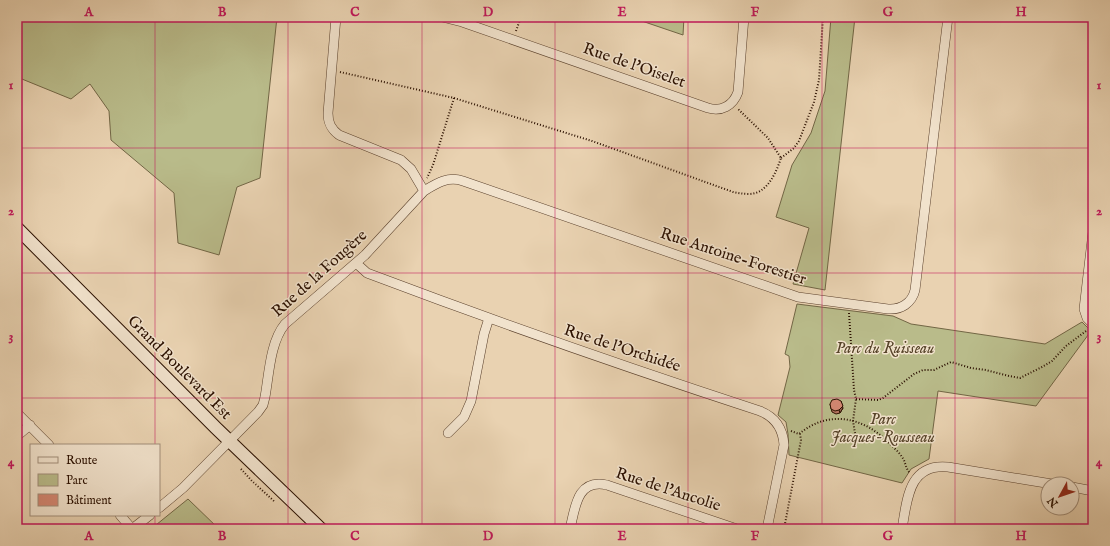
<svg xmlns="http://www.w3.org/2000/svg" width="1110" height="546" viewBox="0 0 1110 546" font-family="'IM FELL English',serif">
<rect width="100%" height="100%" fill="#e9d2b1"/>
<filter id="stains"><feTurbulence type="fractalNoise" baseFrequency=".005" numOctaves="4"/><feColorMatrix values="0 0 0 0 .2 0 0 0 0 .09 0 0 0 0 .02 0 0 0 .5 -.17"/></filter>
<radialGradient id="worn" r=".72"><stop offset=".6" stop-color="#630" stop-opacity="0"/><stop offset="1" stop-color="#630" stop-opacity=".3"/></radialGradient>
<path fill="#b9bb8a" stroke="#726645" d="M17,17H277L260,178L237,187L219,255L178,243L174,193L111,140L109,111L90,84L71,99L17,77Z
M630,17H684L683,35Z
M831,17H855L825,290L793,284L809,228L776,217L792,165L811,133L825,91Z
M797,304L893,316L911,324L1045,344L1082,322L1091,331L1036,406L938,391L929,459L911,469L902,483L789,455L788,434L786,422L778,415L790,367L789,356L785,354Z
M188,499L219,529H151Z"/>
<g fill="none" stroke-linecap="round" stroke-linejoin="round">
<g stroke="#5a402c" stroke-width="10">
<path id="street" d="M336,17L328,113C328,123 331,129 339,135L401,160L411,169L424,191
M442,17L462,22L708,108C721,112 733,106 738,92L744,17
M1093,232L1084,309L1087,318L1093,324
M356,263L367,273C497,322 628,368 760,411C775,417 783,429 784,445L767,529
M17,413L49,445
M448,433L464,417L471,401L484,334L489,318
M17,436L30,425
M1072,487L1093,491
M159,508L183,488L258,412L263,405L265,397C269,375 270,342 285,324L365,255L424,191C437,183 448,176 463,181L798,297L888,309C901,310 912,303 915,290L948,17
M120,515L132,529
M132,529L150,515
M570,529C575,508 577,478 607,485L737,529
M902,529C907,501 908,463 948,467L1052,484"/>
</g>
<g stroke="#2b1000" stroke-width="14">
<path id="secondary" d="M17,228L216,428L321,529"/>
</g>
<path stroke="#2b1000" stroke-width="2" stroke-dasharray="1 2" stroke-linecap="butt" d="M516,31L521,17
M340,72L454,98L433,165L427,178
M454,98L592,141L733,192C738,193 743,194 749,194C767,194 776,173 781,158L768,138L737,108
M781,158L794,148L799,141L814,102L819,80L823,17
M849,313L854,390L856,399L853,421L856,439
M856,399L878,400L883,398L914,374L923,370H934L951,362L971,368L986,370L1009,376L1020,378L1042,367L1052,361L1066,346L1086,331
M791,431L799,434C829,409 864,417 890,444C894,448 899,452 902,457C906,462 905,468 910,473
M241,469L252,481L275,502
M784,529L801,440L800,434"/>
<use href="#street" stroke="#f1e2cc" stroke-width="9"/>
<use href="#secondary" stroke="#f1e2cc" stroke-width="12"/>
</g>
<path fill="#b57462" stroke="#2b1000" d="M830,404L843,408L840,413L836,414L832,412Z"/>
<path fill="#945e50" stroke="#2b1000" d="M841,401L843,408L840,413L839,410Z"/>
<path fill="#d38772" stroke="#2b1000" d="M837,399L841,401L843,406L839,410L835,411L831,409L830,404L832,400Z"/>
<path fill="none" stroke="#c2185b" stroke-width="1" stroke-opacity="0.55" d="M155,17V445M288,17V529M422,17V529M555,17V529M688,17V529M822,17V529M955,17V529M17,148H1093M17,273H1093M17,398H1093M155,515V529"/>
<g text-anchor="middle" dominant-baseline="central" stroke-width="3" stroke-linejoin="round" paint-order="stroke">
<g font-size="16" fill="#2b1000" stroke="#f1e2cc">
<text transform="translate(634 66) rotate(19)">Rue de l'Oiselet</text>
<text transform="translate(733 257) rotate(18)">Rue Antoine-Forestier</text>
<text transform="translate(320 274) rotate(-42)">Rue de la Fougère</text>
<text transform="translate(622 349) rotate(18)">Rue de l'Orchidée</text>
<text transform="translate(179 368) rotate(45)">Grand Boulevard Est</text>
<text transform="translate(668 490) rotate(18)">Rue de l'Ancolie</text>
</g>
<g font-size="16" font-style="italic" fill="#564329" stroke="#f1e2cc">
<text x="885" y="349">Parc du Ruisseau</text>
<text x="883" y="420">Parc<tspan x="883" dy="18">Jacques-Rousseau</tspan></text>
</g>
</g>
<rect width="1110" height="546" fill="none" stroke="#e9d2b1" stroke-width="44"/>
<rect x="30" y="444" width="130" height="72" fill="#f1e2cc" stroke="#a28e7a"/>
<rect x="38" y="457" width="20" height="6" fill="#f1e2cc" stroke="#a28e7a"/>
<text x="66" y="464" font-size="12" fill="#2b1000">Route</text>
<rect x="38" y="474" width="20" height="12" fill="#b9bb8a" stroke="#a28e7a"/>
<text x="66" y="484" font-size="12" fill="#2b1000">Parc</text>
<rect x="38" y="494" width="20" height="12" fill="#d38772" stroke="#a28e7a"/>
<text x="66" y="504" font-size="12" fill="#2b1000">Bâtiment</text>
<g transform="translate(1060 496) rotate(230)"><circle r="19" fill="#f1e2cc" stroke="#a28e7a"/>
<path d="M0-3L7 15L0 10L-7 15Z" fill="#8f2418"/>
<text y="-6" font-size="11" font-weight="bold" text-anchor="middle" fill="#2b1000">N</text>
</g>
<rect x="22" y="22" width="1066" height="502" fill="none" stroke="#c2185b" stroke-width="1.5"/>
<g font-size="13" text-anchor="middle" font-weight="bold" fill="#c2185b">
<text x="89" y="16">A</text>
<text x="222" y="16">B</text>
<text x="355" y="16">C</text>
<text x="488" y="16">D</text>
<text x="622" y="16">E</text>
<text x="755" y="16">F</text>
<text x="888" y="16">G</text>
<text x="1021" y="16">H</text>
<text x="11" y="89">1</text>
<text x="1099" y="89">1</text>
<text x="11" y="215">2</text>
<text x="1099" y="215">2</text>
<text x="11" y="340">3</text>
<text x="1099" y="340">3</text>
<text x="11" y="466">4</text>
<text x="1099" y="466">4</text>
<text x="89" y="540">A</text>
<text x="222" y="540">B</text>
<text x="355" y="540">C</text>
<text x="488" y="540">D</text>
<text x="622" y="540">E</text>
<text x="755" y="540">F</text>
<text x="888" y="540">G</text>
<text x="1021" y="540">H</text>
</g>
<rect width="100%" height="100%" filter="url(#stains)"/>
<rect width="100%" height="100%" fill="url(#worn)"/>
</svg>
